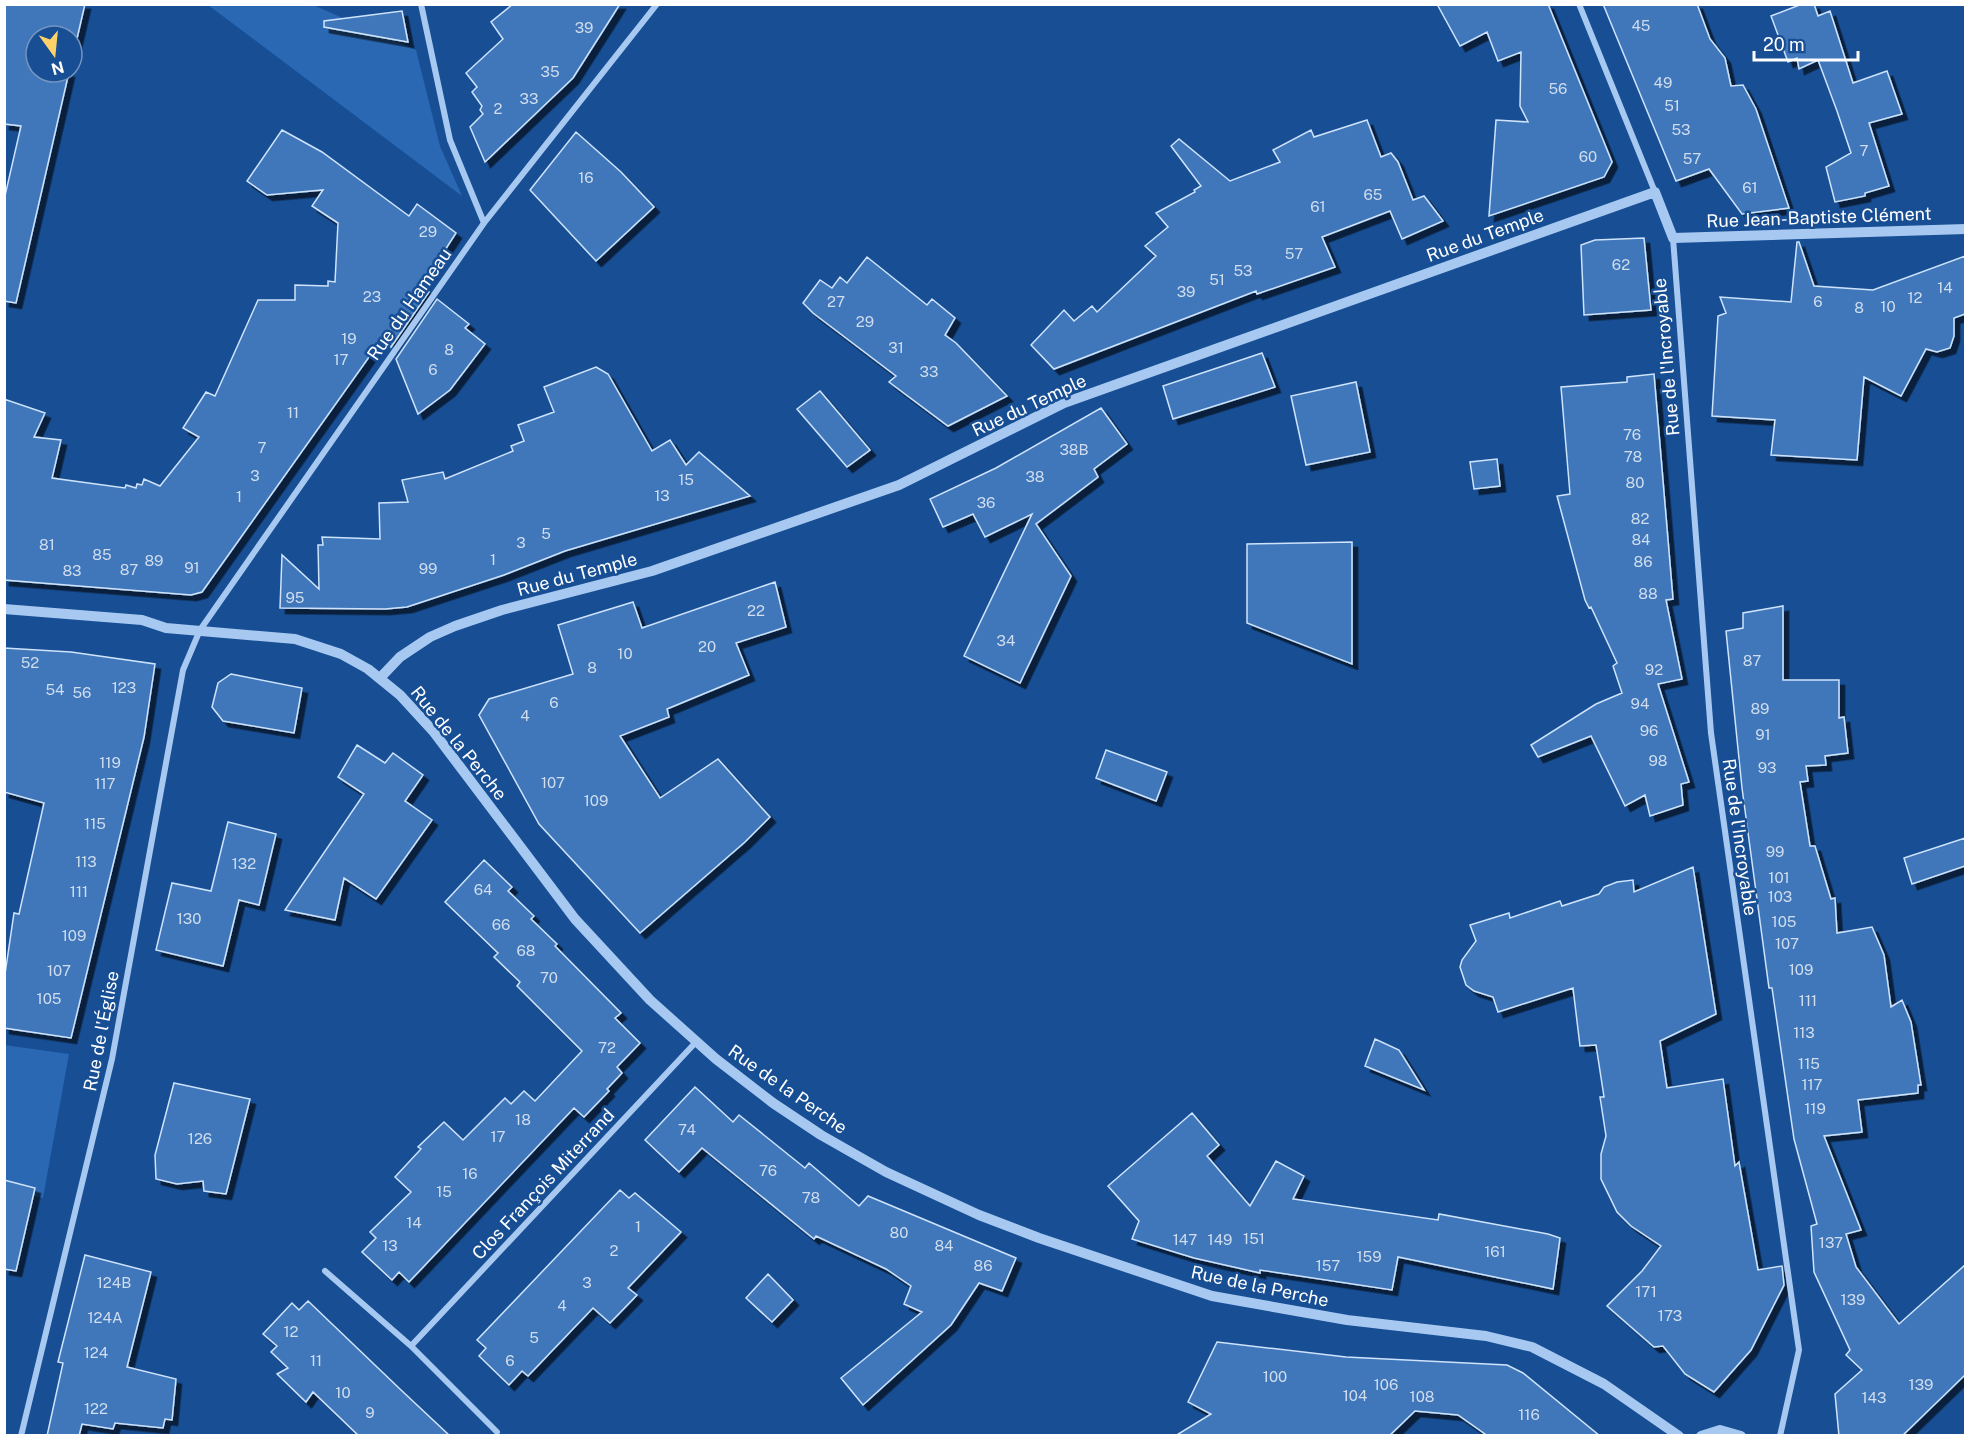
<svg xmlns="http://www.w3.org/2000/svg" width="1970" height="1440" viewBox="0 0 1970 1440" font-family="'Public Sans',sans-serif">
<defs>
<filter id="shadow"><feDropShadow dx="5.5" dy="5.5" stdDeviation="0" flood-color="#0009"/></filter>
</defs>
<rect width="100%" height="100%" fill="#174e94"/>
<path fill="#2a68b3" d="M208,5H313L416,50L440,146L462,196Z
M4,1045L69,1054L43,1198L5,1191Z"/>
<path fill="#3f77bb" stroke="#cee3fc" stroke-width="1.5" filter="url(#shadow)" d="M4,4H85L72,60V36H36V72H69L16,303L4,301V200L21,126L4,124Z
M513,4H620L573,78L485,162L470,127L483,114L480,110L482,106L472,92L477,87L466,73L503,39L491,22Z
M1437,4H1548L1612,162L1604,177L1489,216L1496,120L1528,122L1520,106L1521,52L1498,61L1487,32L1460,46Z
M1603,4H1697L1710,39L1725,58L1731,86L1743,85L1756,109L1789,208L1742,214L1709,169L1676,181Z
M1802,4H1814L1818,16L1830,11L1853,83L1887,71L1902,114L1869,123L1889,186L1865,193V196L1835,202L1826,167L1851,153L1837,111L1818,60L1799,69L1797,58L1788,62L1771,16Z
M402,11L408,42L324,27V21Z
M1367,120L1381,157L1391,153L1398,162L1413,200L1424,196L1443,221L1402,239L1390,211L1322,237L1335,267L1257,294L1256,291L1054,369L1031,345L1064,310L1074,321L1092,306L1097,312L1156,256L1145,246L1168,227L1156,213L1195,192L1194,190L1201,186L1171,146L1179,139L1230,181L1280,162L1273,150L1311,130L1314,137Z
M282,130L322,152L409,216L417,204L456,233L422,286L429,292L391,347L386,333L202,592L191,595L4,580V399L45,413L34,437L61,440L52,478L125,488L126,485L136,488L137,484L142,485L144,479L160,486L199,437L183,428L206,392L215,396L258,300H295V285L328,286V281L335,282L338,223L312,206L323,190L267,195L247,181Z
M576,132L621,172L654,207L596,261L530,190Z
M1644,238L1651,310L1584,315L1581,245L1595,240Z
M1797,242H1799L1814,286L1873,290L1965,256V314L1954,318V336L1950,348L1937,352L1926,349L1901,396L1864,377L1857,460L1771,455L1775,420L1712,416L1718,316L1726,313L1720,297L1791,302Z
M867,257L927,305L932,299L955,318L945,335L956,343L1007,396L948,426L889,382L896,376L813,313L803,303L820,280L832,288L840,277L847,283Z
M437,299L469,324L465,328L485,344L450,390L418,414L396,359Z
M1262,353L1275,387L1173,419L1163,386Z
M596,367L608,374L652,451L670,440L686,465L699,452L750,496L565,551L504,575L407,607L385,609L280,608L282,555L319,589L318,545H323L322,537L380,539L379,503L408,502L402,480L443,472L445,479L513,451L511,446L524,441L518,425L554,412L544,387Z
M1654,374L1673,599L1666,600L1682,679L1658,684L1689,782L1681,784L1683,805L1650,816L1645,795L1625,806L1591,736L1538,757L1531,745L1596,704L1622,693L1613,666L1617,663L1591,607L1589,608L1585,600L1557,496L1570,494L1561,387L1627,382V377Z
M1356,382L1370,452L1306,465L1291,396Z
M820,391L870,450L847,467L797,409Z
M1101,408L1127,444L1094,469L1098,477L1036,524L1071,576L1020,683L964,656L1032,514L985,537L973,514L943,527L930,499L996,468Z
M1497,459L1500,486L1474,489L1470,462Z
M1352,542V664L1247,623V544Z
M775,582L786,627L736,643L749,675L667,709L669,717L620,736L660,798L718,759L770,817L745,842L640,933L539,824L479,715L489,699L573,674L558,625L633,602L642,628Z
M1783,606V680H1839V718L1844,717L1848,753L1825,756L1826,765L1806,766L1808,781L1800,782L1810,846H1815L1831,899L1835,898L1837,933L1872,927L1884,955L1891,1007L1902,1000L1911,1022L1921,1085H1918V1093L1858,1100L1862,1132L1824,1136L1861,1230L1846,1234L1856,1267L1899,1324L1965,1265V1375L1902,1436H1839L1835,1394L1862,1370L1846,1355L1850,1350L1814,1272L1811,1226L1817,1224L1794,1139L1772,988H1769L1742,788L1726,631L1743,628V613Z
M4,648L71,652L155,664L144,737L71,1038L4,1028V981L14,913L19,914L44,803L4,792Z
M231,674L302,688L294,733L223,721L212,707L218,683Z
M357,745L385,763L393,753L423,775L405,801L432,820L376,899L344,878L335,920L285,910L364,794L338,777Z
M1106,750L1167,772L1156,801L1096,778Z
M228,822L276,834L259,905L239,900L223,966L156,950L172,883L211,891Z
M1965,838V866L1912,884L1904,858Z
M484,860L512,887L508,891L534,916L531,919L557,944L555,946L621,1013L615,1018L640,1043L617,1067L622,1073L607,1089L609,1091L584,1117L574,1108L409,1282L399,1272L392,1280L362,1252L376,1238L370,1232L411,1192L395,1177L421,1149L418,1147L444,1122L463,1140L505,1098L511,1104L524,1091L535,1101L582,1051L517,986L520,982L494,957L498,953L445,902Z
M1693,867L1716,1014L1660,1041L1667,1088L1723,1079L1735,1166L1739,1162L1758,1270L1782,1266L1784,1285L1751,1350L1714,1392L1685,1374L1663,1346L1654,1347L1607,1306L1642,1271L1661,1246L1631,1226L1617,1212L1601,1179V1154L1606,1136L1600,1097H1604L1596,1045L1580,1046L1573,988L1498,1012L1493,997L1474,991L1466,985L1460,967L1462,960L1476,941L1470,925L1509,913L1510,918L1560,901L1562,906L1599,894L1604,887L1617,882L1633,880L1634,892Z
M1375,1039L1399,1050L1424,1090L1365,1066Z
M174,1083L250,1099L226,1194L204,1191L203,1181L177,1184L156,1179L155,1155Z
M695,1087L733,1122L739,1115L805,1168L809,1163L859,1206L868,1196L1016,1258L1002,1291L979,1283L951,1325L863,1405L841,1378L922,1312L904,1304L911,1286L886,1269L816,1236L814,1239L702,1148L679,1172L645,1140Z
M1192,1113L1219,1145L1207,1156L1250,1206L1276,1161L1304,1176L1293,1199L1438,1220L1439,1214L1548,1234L1560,1238L1553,1289L1398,1257L1392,1290L1260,1270V1273L1194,1258L1132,1239L1139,1221L1108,1186Z
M4,1180L35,1188L16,1271L4,1269Z
M620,1190L629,1198L635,1193L681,1232L628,1288L637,1295L610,1323L593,1308L528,1376L522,1371L509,1385L479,1356L486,1348L477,1340Z
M85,1255L151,1272L127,1367L176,1379L172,1420L165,1419L163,1428L115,1423L113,1429L82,1424L79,1436H47L63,1363L58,1362Z
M768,1274L793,1300L772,1322L746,1298Z
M308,1301L401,1390L450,1436H359L313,1392L306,1402L277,1374L288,1368L271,1352L277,1346L263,1334L292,1303L299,1310Z
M1217,1342L1346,1357L1507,1365L1523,1373L1600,1436H1488L1458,1415L1415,1411L1389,1436H1175L1211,1414L1188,1402Z"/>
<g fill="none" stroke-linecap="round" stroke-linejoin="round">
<path stroke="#a7c9f1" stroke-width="6" d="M421,4L450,140L484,223
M1579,4L1655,192
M1673,238L1711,733L1799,1350L1780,1436
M325,1271L411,1346L497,1432
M411,1346L696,1042
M21,1436L112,1059L183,670L200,630L484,223L657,4"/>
<path stroke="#a7c9f1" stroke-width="10" d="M4,609L142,620L166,628L295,639L341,654L368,669L400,695L433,731L575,919L650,1000L716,1059L773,1103L821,1135L886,1172L979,1215L1039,1238L1212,1296L1347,1320L1486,1336L1532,1347L1604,1384L1679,1436
M380,678L400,657L430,637L455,626L502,610L652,571L899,485L1064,403L1655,192L1673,238L1966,229
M1701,1436L1720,1430L1741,1436"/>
</g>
<g text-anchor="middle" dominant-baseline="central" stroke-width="5" stroke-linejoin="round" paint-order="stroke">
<g font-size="15" fill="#cfddee">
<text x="1641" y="25">45</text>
<text x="584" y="27">39</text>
<text x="550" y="71">35</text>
<text x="1663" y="82">49</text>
<text x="1558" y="88">56</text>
<text x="529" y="98">33</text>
<text x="1672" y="105">51</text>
<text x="498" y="108">2</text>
<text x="1681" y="129">53</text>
<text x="1864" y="150">7</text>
<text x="1588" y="156">60</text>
<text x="1692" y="158">57</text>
<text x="586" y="177">16</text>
<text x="1750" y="187">61</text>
<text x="1373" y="194">65</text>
<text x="1318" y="206">61</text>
<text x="428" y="231">29</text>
<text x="1294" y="253">57</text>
<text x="1621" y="264">62</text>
<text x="1243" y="270">53</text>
<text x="1217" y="279">51</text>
<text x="1945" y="287">14</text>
<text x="1186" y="291">39</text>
<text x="372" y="296">23</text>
<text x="1915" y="297">12</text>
<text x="836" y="301">27</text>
<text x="1818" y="301">6</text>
<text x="1888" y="306">10</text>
<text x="1859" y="307">8</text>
<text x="865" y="321">29</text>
<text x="349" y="338">19</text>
<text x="896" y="347">31</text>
<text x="449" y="349">8</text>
<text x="341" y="359">17</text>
<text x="433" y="369">6</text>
<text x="929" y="371">33</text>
<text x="293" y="412">11</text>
<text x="1632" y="434">76</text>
<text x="262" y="447">7</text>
<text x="1074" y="449">38B</text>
<text x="1633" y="456">78</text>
<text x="255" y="475">3</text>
<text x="1035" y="476">38</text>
<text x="686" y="479">15</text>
<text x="1635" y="482">80</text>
<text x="662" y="495">13</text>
<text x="239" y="496">1</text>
<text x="986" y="502">36</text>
<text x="1640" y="518">82</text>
<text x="546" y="533">5</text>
<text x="1641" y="539">84</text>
<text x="521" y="542">3</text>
<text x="47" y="544">81</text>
<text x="102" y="554">85</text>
<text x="493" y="559">1</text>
<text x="154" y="560">89</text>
<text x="1643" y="561">86</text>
<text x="192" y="567">91</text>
<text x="428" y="568">99</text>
<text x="129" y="569">87</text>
<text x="72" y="570">83</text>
<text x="1648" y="593">88</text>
<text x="295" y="597">95</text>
<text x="756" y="610">22</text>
<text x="1006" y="640">34</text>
<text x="707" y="646">20</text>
<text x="625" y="653">10</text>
<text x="1752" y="660">87</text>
<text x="30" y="662">52</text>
<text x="592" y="667">8</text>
<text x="1654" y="669">92</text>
<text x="124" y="687">123</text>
<text x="55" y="689">54</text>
<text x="82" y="692">56</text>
<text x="554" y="702">6</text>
<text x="1640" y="703">94</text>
<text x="1760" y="708">89</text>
<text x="525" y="715">4</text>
<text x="1649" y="730">96</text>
<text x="1763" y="734">91</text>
<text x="1658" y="760">98</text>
<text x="110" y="762">119</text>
<text x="1767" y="767">93</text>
<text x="553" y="782">107</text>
<text x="105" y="783">117</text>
<text x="596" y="800">109</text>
<text x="95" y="823">115</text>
<text x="1775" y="851">99</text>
<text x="86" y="861">113</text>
<text x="244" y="863">132</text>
<text x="1779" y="877">101</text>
<text x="483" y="889">64</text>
<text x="79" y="891">111</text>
<text x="1780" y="896">103</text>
<text x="189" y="918">130</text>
<text x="1784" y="921">105</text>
<text x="501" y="924">66</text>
<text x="74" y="935">109</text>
<text x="1787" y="943">107</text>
<text x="526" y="950">68</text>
<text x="1801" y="969">109</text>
<text x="59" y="970">107</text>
<text x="549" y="977">70</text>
<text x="49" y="998">105</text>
<text x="1808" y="1000">111</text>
<text x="1804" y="1032">113</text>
<text x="607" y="1047">72</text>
<text x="1809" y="1063">115</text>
<text x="1812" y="1084">117</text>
<text x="1815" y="1108">119</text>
<text x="523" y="1119">18</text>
<text x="687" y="1129">74</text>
<text x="498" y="1136">17</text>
<text x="200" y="1138">126</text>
<text x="768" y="1170">76</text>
<text x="470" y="1173">16</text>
<text x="444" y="1191">15</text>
<text x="811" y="1197">78</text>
<text x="414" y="1222">14</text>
<text x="638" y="1226">1</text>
<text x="899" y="1232">80</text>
<text x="1254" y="1238">151</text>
<text x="1185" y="1239">147</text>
<text x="1220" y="1239">149</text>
<text x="1831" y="1242">137</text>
<text x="390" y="1245">13</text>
<text x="944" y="1245">84</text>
<text x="614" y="1250">2</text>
<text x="1495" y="1251">161</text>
<text x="1369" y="1256">159</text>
<text x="983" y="1265">86</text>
<text x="1328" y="1265">157</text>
<text x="114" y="1282">124B</text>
<text x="587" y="1282">3</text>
<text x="1646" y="1291">171</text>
<text x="1853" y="1299">139</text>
<text x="562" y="1305">4</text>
<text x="1670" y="1315">173</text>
<text x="105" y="1317">124A</text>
<text x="291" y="1331">12</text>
<text x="534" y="1337">5</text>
<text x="96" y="1352">124</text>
<text x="316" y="1360">11</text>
<text x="510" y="1360">6</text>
<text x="1275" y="1376">100</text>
<text x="1386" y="1384">106</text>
<text x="1921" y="1384">139</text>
<text x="343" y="1392">10</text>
<text x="1355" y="1395">104</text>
<text x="1422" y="1396">108</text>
<text x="1874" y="1397">143</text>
<text x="96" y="1408">122</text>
<text x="370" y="1412">9</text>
<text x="1529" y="1414">116</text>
</g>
<g font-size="18" fill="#fff" stroke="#174e94">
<text transform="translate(1819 217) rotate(-2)">Rue Jean-Baptiste Clément</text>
<text transform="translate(1485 235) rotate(-20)">Rue du Temple</text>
<text transform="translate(409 304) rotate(-55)">Rue du Hameau</text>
<text transform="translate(1666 357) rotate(-95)">Rue de l'Incroyable</text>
<text transform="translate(1029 405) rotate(-25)">Rue du Temple</text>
<text transform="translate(577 574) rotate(-15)">Rue du Temple</text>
<text transform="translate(459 743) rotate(51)">Rue de la Perche</text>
<text transform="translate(1740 837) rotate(82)">Rue de l'Incroyable</text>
<text transform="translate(101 1031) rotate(-79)">Rue de l'Église</text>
<text transform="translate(788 1089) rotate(35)">Rue de la Perche</text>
<text transform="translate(543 1184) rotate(-47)">Clos François Miterrand</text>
<text transform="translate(1260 1286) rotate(12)">Rue de la Perche</text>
</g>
</g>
<rect width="1970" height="1440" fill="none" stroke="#ffffff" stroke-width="12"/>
<g transform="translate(54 54) rotate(165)"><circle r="28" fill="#174e94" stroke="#7495bf" stroke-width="1.5"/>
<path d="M0-4.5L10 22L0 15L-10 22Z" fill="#ffd267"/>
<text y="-9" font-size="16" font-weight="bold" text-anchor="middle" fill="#ffffff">N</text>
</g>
<path d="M1754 51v9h104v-9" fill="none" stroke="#ffffff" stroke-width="3"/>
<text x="1763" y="51" font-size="18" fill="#ffffff" stroke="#174e94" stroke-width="4.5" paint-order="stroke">20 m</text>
</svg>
